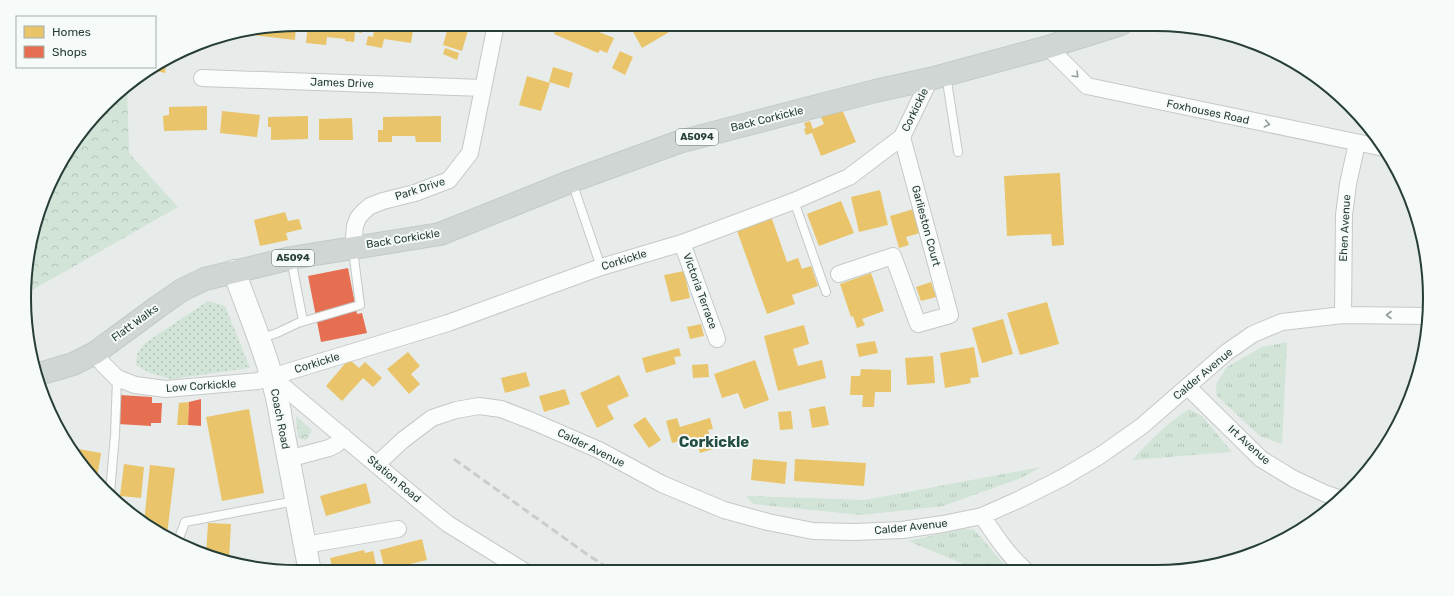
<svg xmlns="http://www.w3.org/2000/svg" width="1454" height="596" viewBox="0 0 1454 596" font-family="Rubik,sans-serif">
<defs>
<pattern id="grass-tufts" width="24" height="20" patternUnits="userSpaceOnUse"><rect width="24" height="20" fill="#d2e3d7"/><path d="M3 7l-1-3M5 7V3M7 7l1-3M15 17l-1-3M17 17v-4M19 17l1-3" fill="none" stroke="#b4c4b9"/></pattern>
<pattern id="forest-crowns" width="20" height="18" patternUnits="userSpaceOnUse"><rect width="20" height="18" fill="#d2e3d7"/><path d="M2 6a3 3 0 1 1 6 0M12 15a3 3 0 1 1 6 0" fill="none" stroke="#b4c4b9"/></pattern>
<pattern id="garden-dots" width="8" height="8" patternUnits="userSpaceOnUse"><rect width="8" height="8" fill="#d2e3d7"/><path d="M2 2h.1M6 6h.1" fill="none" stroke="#b4c4b9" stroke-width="1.8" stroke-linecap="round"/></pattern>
</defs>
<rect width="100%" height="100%" fill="#e7ecea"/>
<path fill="url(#grass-tufts)" d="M1287,342L1282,444L1260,436L1217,396L1216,384L1227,367L1262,347Z
M1189,409L1202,416L1232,452L1132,460C1150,441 1167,423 1189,409Z
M1041,467L1019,479L943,506L862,515L753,504L746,496L865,500Z
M962,529L974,530C987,543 996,557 1010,570H978L908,541Z"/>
<path fill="url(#forest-crowns)" d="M127,85L129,153L178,207L27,293L26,262L39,210L61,161L118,92Z
M296,416L312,430L306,440L298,438Z"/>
<path fill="url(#garden-dots)" d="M208,301L225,306L250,368L171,379L150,373L136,365L137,354L145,343Z"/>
<path fill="#e9c46a" d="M296,24L295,40L252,35V32Z
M308,24H363L362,33L355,32L354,42L345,41V39L327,37L326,45L306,43Z
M375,24H414L411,43L384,39L382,48L366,45L368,36L373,37Z
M449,24H470L462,51L443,45Z
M558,24H586L601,30L599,32L614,38L607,53L600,50L598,53L554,34Z
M642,24H683L642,48L632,30Z
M828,24H863V32H828Z
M445,48L459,53L457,60L443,54Z
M620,51L633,57L625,75L612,68Z
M158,63L166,65L165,73L149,69L155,67V65Z
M553,67L573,73L569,88L549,82Z
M527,76L550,83L541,111L519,105Z
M207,106V130L164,131L163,116L169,115V107Z
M841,107L856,142L821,156L812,133L806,135L804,129L806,128L804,123L810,121L813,129L824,124L820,115Z
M222,111L260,115L257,137L220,133Z
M308,116V139L271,140V127H268V117Z
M441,116V142H416L415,136H392V142H378V130H383V117Z
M352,118L353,140H319V119Z
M1060,173L1064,245L1052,246L1051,234L1007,236L1004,176Z
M880,190L888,225L859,232L851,197Z
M841,201L854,233L819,246L807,214Z
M914,209L920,233L906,237L909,245L899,248L890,216Z
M285,212L288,221L299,219L302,229L286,233L288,240L260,246L254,220Z
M771,216L787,262L798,258L802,269L811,266L818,286L792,295L795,304L767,314L736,228Z
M684,271L690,298L671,302L664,275Z
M871,273L884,311L862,319L865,325L857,328L853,316L851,317L840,284Z
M931,282L936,297L921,301L916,287Z
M1047,302L1059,344L1020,355L1007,313Z
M1003,319L1013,354L982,363L972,328Z
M701,324L704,336L690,339L687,327Z
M804,325L809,344L793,349L798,366L822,360L826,378L778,391L764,336Z
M875,341L878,353L859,357L856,344Z
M974,347L979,377L970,378L971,383L945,388L940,353Z
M679,348L681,356L674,357L676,364L646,373L642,358Z
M408,352L420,366L411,374L420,384L409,394L387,369Z
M933,356L935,383L907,385L905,358Z
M349,359L359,368L365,362L382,378L373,387L363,378L342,401L326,386Z
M755,360L769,400L744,409L738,393L722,398L714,374Z
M708,364L709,377L693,378L692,365Z
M861,369L891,370V392H875L874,407H862L863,395H850L851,376H860Z
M526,372L530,386L505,393L501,378Z
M619,375L629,396L607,406L614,419L597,428L580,393Z
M565,389L570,404L544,412L539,396Z
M189,402L188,425H177L179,403Z
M825,406L829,425L812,428L809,409Z
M249,409L264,493L222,501L206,417Z
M791,411L793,429L780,430L778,412Z
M645,417L661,440L649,448L633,425Z
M677,418L680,427L710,418L713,429L708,430L713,449L700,453L695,437L672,443L666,421Z
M73,448L101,453L97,478L73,453Z
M753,459L787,462L785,484L751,480Z
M795,459L866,463L864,486L794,481Z
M124,464L144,467L141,498L120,496Z
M150,465L175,468L167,535L144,522Z
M366,483L371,503L326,516L320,496Z
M208,523L231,524L229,561L210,558L206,555Z
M422,539L427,560L385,570L380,550Z
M364,550L365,553L373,551L377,569L367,572H333L330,558Z
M465,565L475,572H461Z"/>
<path fill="#e76f51" d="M348,268L357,314L362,313L367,333L321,342L308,276Z
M120,395L152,397V403H162L161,423H151V426L118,424Z
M201,399V426L188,425L189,402Z
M193,548L204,549V554H203Z"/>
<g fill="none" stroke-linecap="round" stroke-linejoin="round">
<g stroke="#c4c9c7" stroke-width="10">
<path id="lane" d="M946,75L958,152
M572,182L601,267
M794,201L826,292
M291,259L303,321
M259,339L277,333L298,323L360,305L353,250
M110,492L115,435L117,378
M178,541L185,522L295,501"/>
</g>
<g stroke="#c4c9c7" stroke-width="18">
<path id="street" d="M1048,47L1087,86L1384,148
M202,78L483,88
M682,243L717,339
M353,247L355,226L358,218L363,212L370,206L383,201L415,193L449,180L470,153L496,24
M839,274L893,256L918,324L950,315L902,137
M1343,315L1344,215L1348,184L1357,143
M95,353L103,364L117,378L135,385L166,389L258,381L448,323L601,267L682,243L794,201L849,177L902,137L930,79
M272,377L422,503L448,524L524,571
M1188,387L1261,459L1294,479L1324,493L1341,499
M288,459L329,448L337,444L343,436
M376,465L403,440L432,418L456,410L479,406L501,409L532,421L599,450L662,484L724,510L768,522L813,531L854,532L902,530L943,524L982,516L1018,500L1062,478L1101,455L1142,426L1227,352L1253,334L1282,322L1343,315L1428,316
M982,516C995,535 1007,554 1025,570
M305,545L398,529"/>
</g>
<g stroke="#c3c9c7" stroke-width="24">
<path id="secondary" d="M234,271C252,322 275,372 282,425L310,572"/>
</g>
<g stroke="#c3cac8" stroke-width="24">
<path id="primary" d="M36,375L73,364L95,353L159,306L182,290L205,279L291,258L440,234L572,181L679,142L875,91L930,79L1048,47L1121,24"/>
</g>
<use href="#lane" stroke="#fbfcfc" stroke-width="8"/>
<use href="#street" stroke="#fbfcfc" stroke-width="16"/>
<use href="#secondary" stroke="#fbfcfc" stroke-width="22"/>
<use href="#primary" stroke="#d0d6d4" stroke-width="22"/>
<path stroke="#c8cccb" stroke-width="3" stroke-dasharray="8 4" stroke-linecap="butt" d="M454,459L588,555L613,571"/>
</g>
<defs><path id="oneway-chevron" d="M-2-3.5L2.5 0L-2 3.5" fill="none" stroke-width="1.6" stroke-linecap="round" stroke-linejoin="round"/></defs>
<g stroke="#909d9a">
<use href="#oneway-chevron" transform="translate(1076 75) rotate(45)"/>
<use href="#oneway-chevron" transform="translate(1267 124) rotate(12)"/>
<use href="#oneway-chevron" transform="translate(1389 315) rotate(-180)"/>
</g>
<g text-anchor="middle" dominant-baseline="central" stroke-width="4" stroke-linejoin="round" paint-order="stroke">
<g fill="#f6faf8" stroke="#647671" stroke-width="1">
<rect x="676" y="129" width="42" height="16" rx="3"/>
<rect x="272" y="250" width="42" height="16" rx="3"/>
</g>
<g font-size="10" font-weight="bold" fill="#263e37">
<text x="697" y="137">A5094</text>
<text x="293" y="258">A5094</text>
</g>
<g font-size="11" fill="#263e37" stroke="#f6faf8">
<text transform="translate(342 83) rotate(2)">James Drive</text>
<text transform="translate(915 110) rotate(-64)">Corkickle</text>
<text transform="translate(1208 112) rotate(12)">Foxhouses Road</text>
<text transform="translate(767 119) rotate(-14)">Back Corkickle</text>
<text transform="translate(420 189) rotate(-18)">Park Drive</text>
<text transform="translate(926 226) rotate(75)">Garlieston Court</text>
<text transform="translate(1345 228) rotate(-87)">Ehen Avenue</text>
<text transform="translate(403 239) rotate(-9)">Back Corkickle</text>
<text transform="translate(624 260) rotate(-17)">Corkickle</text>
<text transform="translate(700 291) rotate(70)">Victoria Terrace</text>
<text transform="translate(135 323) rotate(-36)">Flatt Walks</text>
<text transform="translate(317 363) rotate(-17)">Corkickle</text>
<text transform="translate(1203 374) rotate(-40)">Calder Avenue</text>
<text transform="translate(201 386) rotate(-4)">Low Corkickle</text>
<text transform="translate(280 419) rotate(79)">Coach Road</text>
<text transform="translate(1249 445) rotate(42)">Irt Avenue</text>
<text transform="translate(591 448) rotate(26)">Calder Avenue</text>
<text transform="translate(394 479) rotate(40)">Station Road</text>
<text transform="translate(911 527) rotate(-6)">Calder Avenue</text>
</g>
<g font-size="15" font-weight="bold" fill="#244e44" stroke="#f6faf8">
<text x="714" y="442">Corkickle</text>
</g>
</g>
<path d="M0 0H1454V596H0ZM298 31H1156A267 267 0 0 1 1423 298V298A267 267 0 0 1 1156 565H298A267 267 0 0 1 31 298V298A267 267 0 0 1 298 31Z" fill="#f6faf8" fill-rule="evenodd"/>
<path fill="none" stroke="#263e37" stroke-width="2" d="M298 31H1156A267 267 0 0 1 1423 298V298A267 267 0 0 1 1156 565H298A267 267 0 0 1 31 298V298A267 267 0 0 1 298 31Z"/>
<rect x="16" y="16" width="140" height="52" fill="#f6faf8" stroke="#a3afab"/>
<rect x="24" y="26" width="20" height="12" fill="#e9c46a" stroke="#a3afab"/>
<text x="52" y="36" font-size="12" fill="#263e37">Homes</text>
<rect x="24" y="46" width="20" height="12" fill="#e76f51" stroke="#a3afab"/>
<text x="52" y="56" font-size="12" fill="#263e37">Shops</text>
</svg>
